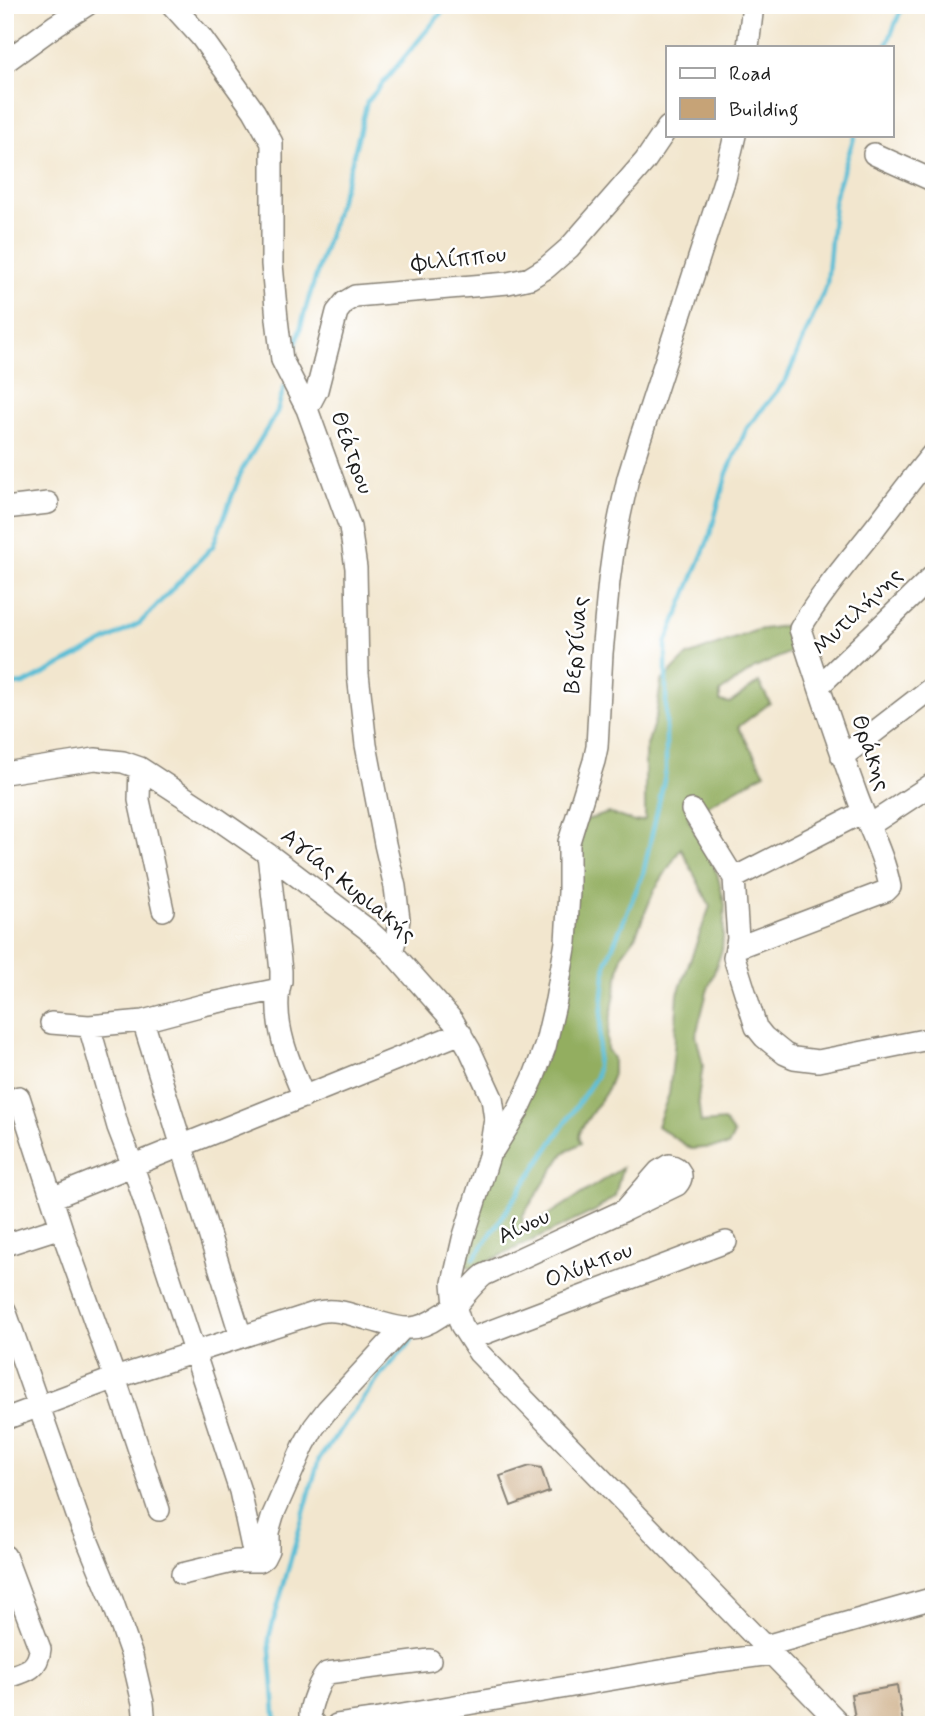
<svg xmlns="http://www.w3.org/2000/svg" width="939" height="1730" viewBox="0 0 939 1730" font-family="Mynerve,sans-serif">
<rect width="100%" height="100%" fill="#fff"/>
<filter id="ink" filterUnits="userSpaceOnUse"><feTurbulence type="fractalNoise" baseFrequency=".0143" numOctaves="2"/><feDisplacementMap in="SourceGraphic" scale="14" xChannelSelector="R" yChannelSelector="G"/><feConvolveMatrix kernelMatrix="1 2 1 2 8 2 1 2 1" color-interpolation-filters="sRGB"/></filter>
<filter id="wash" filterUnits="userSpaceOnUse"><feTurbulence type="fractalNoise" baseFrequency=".00686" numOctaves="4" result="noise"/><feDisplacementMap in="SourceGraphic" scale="28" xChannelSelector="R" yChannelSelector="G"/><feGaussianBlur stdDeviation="1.57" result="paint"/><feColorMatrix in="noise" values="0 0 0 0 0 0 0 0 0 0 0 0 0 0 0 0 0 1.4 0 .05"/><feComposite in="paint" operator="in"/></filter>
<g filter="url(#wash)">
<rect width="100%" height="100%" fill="#f2e6ce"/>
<path fill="#93ae60" stroke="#58653e" stroke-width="2" d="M789,625L797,649L755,668L720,692V701L730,703L759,682L770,703L738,727L765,773L701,809L688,818L717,873L725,905L722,950L707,992L696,1035L703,1065L698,1099L701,1123L724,1121L734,1134L728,1146L691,1149L657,1126L669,1094L674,1050L678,994L710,906L681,848L654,891L635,937L622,955L607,1037V1049L613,1058V1074L606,1092L581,1129L579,1137L581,1143L564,1153L523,1215L522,1224L523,1227L528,1228L622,1168L615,1196L595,1211L472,1269L465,1264L491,1158L548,1048L579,822L609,813L635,822L645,820V752L656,716L661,682L687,656L757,630Z"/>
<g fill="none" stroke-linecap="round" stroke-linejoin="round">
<path stroke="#58bdd5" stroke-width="4.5" d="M886,47L903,5
M293,355L308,301L351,165L367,102L448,5
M5,686L24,684L140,623L213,546L242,470L277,412L284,387
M474,1259L596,1077L606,963L643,874L666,771V643L709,538L727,473L747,428L786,380L827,284L835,195L855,135
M276,1725L269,1637L319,1459L381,1375L415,1337"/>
</g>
<g id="blocks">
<path fill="#c6a377" d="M530,1466L541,1468L549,1492L511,1506L500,1476Z
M897,1686L903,1724L856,1725L851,1694Z"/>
</g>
</g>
<g filter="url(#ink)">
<use href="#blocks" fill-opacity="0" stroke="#878175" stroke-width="2"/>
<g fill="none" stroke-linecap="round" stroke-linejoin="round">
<g stroke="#878175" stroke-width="24">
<path id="minor" d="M172,5L201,37L254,111L272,143V264L277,319L282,360L307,409L350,527L356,568L358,674L366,745L385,844L395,887L399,919L397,934L392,952
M748,47L753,5
M5,62L56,25L87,5
M874,154L934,181
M307,409L317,390L337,312L345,302L355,296L508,283L530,278L546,268L569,248L645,161L668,127
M5,508L48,503
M819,686L934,575
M842,757L934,686
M140,768L139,800L163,910
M5,773L95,759L123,762L140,768L209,813L268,854L367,929L392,952L453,1021L470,1050L492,1098L495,1119L489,1156L463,1239L453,1283L455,1306L461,1325L479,1353L841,1725
M692,810L734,878L738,939L734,957L756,1027L764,1037L785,1054L794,1058L818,1061L934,1038
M870,825L934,783
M734,878L863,812
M736,948L886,891L890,887C884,855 868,826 857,796C837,741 818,685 800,629C821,593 848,562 874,529C894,503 913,477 934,452
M279,989C273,1027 290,1064 304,1097
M143,1021L241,1337
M51,1023L89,1026L143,1021L203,1005L279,989L281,981V971L268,854
M89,1026L118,1127L133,1166L240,1491L255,1561
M19,1097L66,1242L115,1378L159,1510
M494,1149L519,1109L533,1079L545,1047L556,1000L566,942L569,892V842L594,761L597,747L602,653L609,581L614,545L620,515L628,478L640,439L725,178L735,135
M52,1198L461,1033
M5,1245L61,1227
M5,1310L77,1515L112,1600L132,1656L143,1703L145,1725
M470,1339L726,1242
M5,1419L115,1378L318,1312C335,1308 350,1314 367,1319C398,1327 411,1336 440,1316C446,1312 453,1309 458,1303C466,1294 474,1283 484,1275L625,1210L659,1171L669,1165C680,1167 685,1176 677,1185L625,1210
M5,1556L40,1649C38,1671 23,1672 5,1678
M182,1574L236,1561H260L264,1558L268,1550V1532L273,1515L304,1445L314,1427L327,1410L402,1329
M765,1646L934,1598
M315,1725C312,1721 310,1721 310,1715C310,1705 320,1679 327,1673L430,1660
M337,1725L373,1720L719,1661L772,1654"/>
</g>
<use href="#minor" stroke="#fff" stroke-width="21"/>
</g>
</g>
<g text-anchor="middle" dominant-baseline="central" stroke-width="5" stroke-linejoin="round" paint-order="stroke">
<g font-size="23" fill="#1c1c1c" stroke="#fff">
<text transform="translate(459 260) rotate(-6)">Φιλίππου</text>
<text transform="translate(351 453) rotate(70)">Θεάτρου</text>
<text transform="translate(858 612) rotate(-44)">Μυτιλήνης</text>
<text transform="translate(577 645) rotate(-85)">Βεργίνας</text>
<text transform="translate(870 753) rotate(71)">Θράκης</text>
<text transform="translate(348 886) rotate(39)">Αγίας Κυριακής</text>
<text transform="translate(524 1227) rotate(-25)">Αίνου</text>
<text transform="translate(589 1266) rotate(-21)">Ολύμπου</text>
</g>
</g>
<rect width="939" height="1730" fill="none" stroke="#fff" stroke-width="28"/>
<rect x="666" y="46" width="228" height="91" fill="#ffffff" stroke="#a4a4a4" stroke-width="2"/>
<rect x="680" y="68" width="35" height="10" fill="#ffffff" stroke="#a4a4a4" stroke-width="2"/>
<text x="729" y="80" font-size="21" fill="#1c1c1c">Road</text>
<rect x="680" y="98" width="35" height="21" fill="#c6a377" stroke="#a4a4a4" stroke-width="2"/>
<text x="729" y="116" font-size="21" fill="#1c1c1c">Building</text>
</svg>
